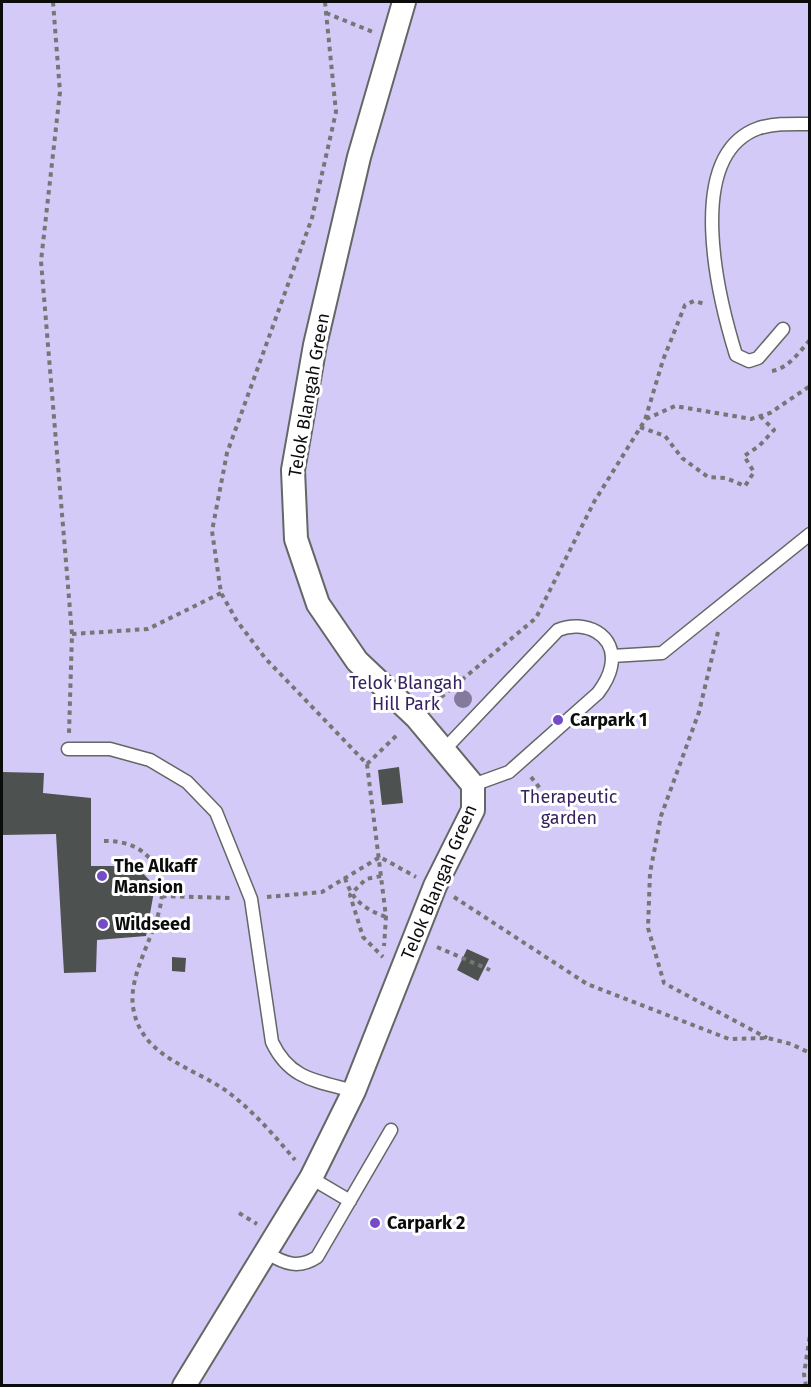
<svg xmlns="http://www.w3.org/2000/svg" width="811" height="1387" viewBox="0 0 811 1387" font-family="'Fira Sans',sans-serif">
<rect width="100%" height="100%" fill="#e3e8e5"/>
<path fill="#d4caf8" d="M2,2H809V1385L2,1386Z"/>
<path fill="#4d514f" d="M399,767L403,803L382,805L378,770Z
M2,772L44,773L43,793L91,798V866H136L155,886L146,936L97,940L96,972L64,973L56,834L2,835Z
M467,949L489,959L478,981L457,970Z
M172,957L186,958L185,972L172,971Z"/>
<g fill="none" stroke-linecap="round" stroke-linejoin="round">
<g stroke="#636765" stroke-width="15">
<path id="service" d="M783,329L758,358L749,361L736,355C719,300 682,155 759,128C776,123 793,124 810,124
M612,656L662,653L810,534
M68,749H110L150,760L187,782L216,812L251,899L272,1042C290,1080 317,1081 354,1091
M443,751L558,630C584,619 618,634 611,667C609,677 604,685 598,693L509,772L473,785
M311,1178L350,1201
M267,1253C285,1264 299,1269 317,1257L391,1130"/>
</g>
<g stroke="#636765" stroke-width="26">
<path id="minor" d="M184,1386L311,1178L354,1091L435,886L473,810V785L416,717L357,661L318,604L296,539L293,470L315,345L359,157L404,2"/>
</g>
<path stroke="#747775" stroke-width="4" stroke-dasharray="4.5 4.5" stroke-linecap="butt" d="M53,2L60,92L41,261L72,634L69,733
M325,2L336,112L312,218L227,453L212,531L221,593L237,621L265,658L367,764L386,917L384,946
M326,13L373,32
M772,371C789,368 799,352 810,340
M646,419L675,406L751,419L770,413L810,386
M640,427L665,436L682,458L708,477L726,478L745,486L754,472L744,456L759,446L774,430L760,416
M718,632L699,712L661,816L650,873L648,928L664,983L767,1038
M72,634L148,629L221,593
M434,703L536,618L594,502L645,420L663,360L685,305L694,301L705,304
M367,764L399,733
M531,777L546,796
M104,841C123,841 139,845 152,861C186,904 122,963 134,1012C144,1058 195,1068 228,1092C253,1111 275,1136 295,1160
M381,876L366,879L350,895L363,937L383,957
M345,878C352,900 364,909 386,917
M162,896L233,898
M267,897L322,892L380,857L416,877
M454,897L587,984L729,1039L768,1038L791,1044L810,1053
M437,947L490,970
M239,1213L257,1224
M806,1386L804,1374L810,1335"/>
<use href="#service" stroke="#fff" stroke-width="12"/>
<use href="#minor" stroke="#fff" stroke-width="22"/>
</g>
<circle fill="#847b9c" cx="463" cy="699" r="9"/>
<g fill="#744cc5" stroke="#fff" stroke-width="2">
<circle cx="558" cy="720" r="6"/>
<circle cx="102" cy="876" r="6"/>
<circle cx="103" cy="924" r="6"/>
<circle cx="375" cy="1223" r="6"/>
</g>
<g text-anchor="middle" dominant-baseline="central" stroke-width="6" stroke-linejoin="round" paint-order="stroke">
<g font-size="18" fill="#0b0c0c" stroke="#fff">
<text transform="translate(309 395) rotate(-80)">Telok Blangah Green</text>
<text transform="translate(439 882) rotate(-67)">Telok Blangah Green</text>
</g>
<g font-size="18" fill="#372261" stroke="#fff">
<text x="406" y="683">Telok Blangah<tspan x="406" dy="21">Hill Park</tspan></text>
<text x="569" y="797">Therapeutic<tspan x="569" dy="21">garden</tspan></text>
</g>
<g font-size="18" font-weight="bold" fill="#0b0c0c" stroke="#fff" text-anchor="start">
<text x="570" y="720">Carpark 1</text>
<text x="114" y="866">The Alkaff<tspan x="114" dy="21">Mansion</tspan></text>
<text x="115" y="924">Wildseed</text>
<text x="387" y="1223">Carpark 2</text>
</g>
</g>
<rect width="811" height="1387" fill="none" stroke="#0b0c0c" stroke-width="6"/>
</svg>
